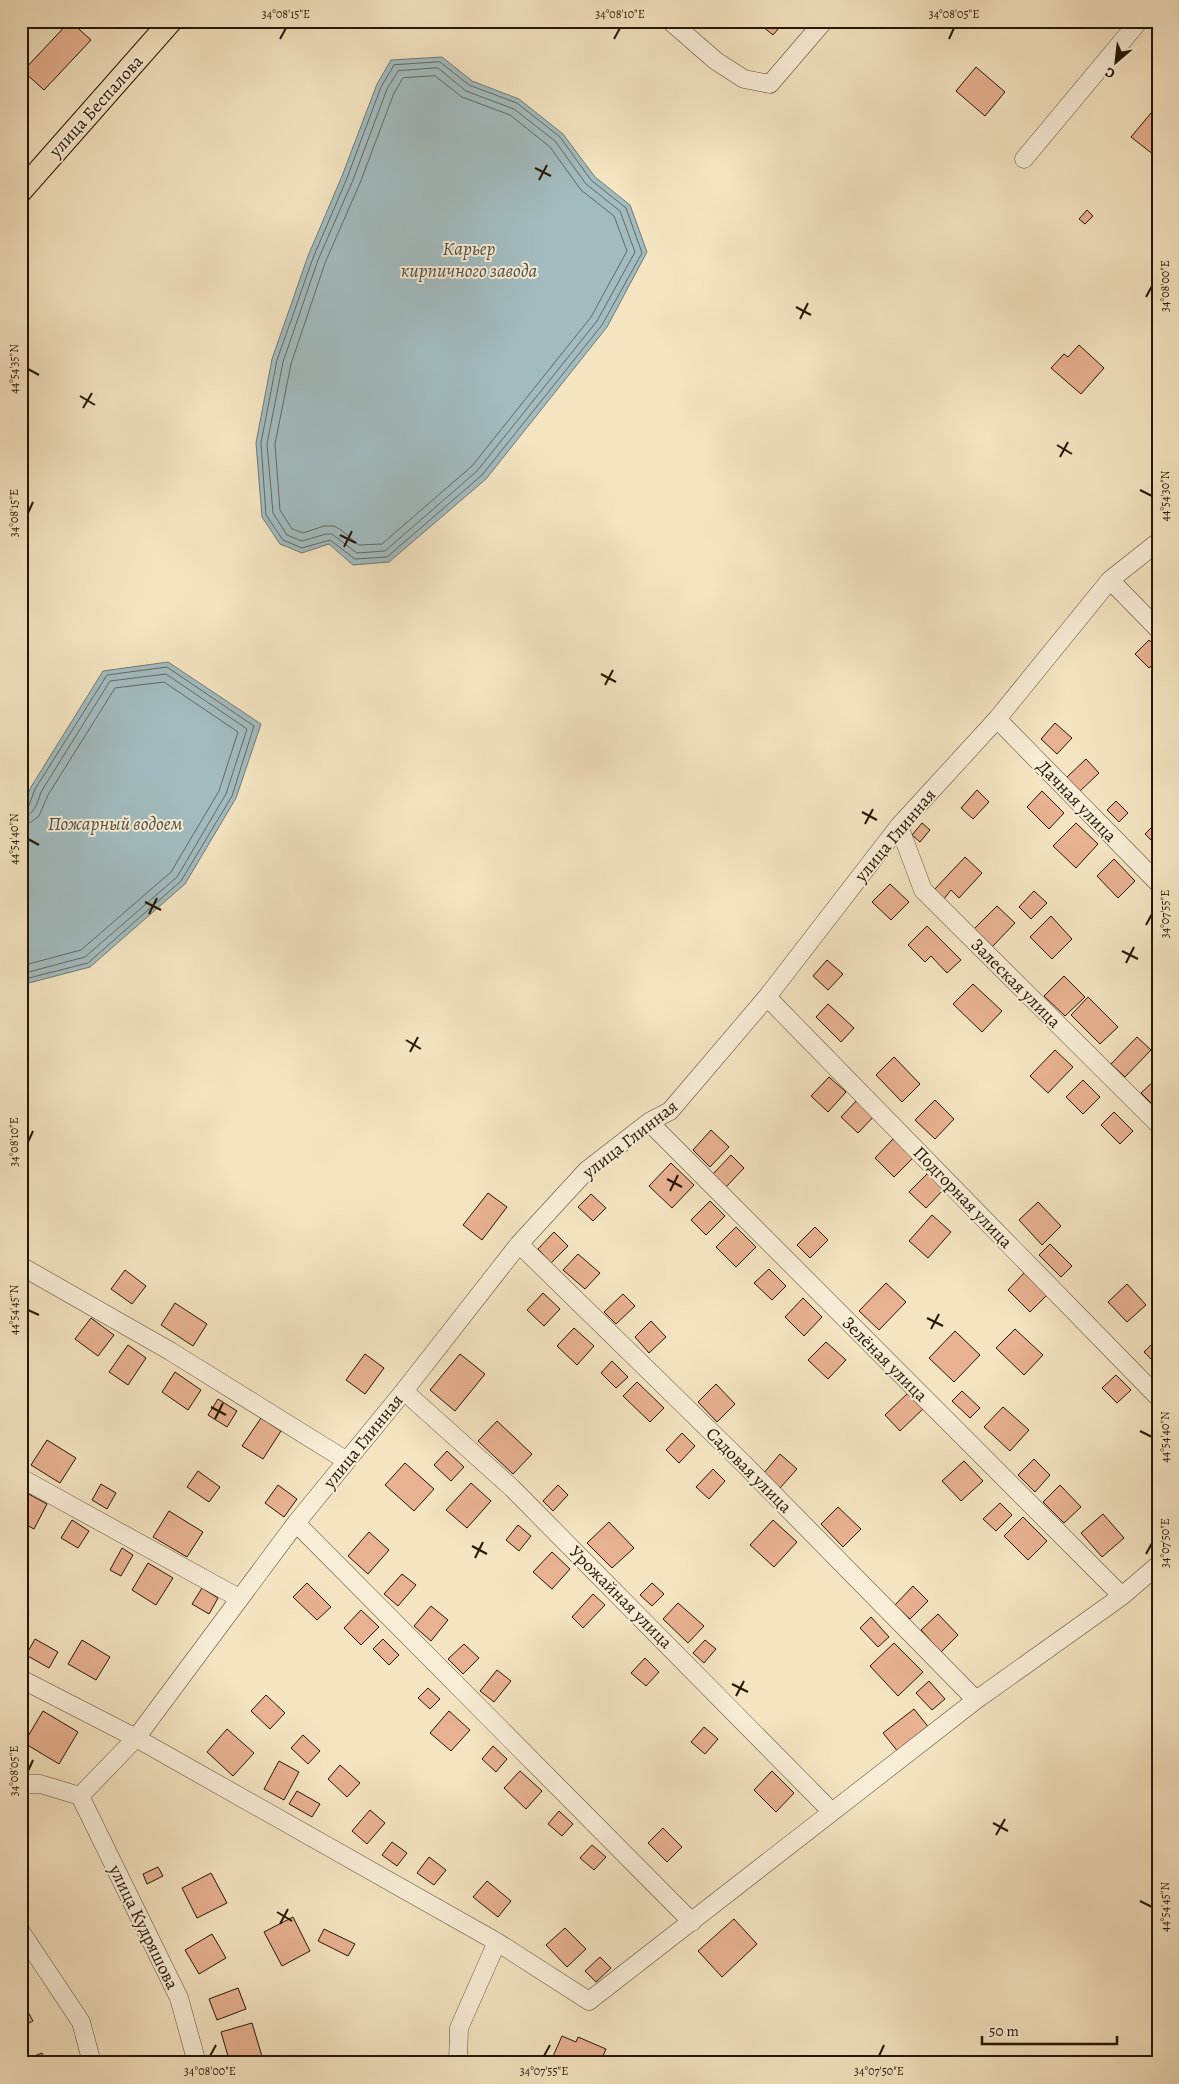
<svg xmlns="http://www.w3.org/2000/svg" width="1179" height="2084" viewBox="0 0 1179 2084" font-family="Alegreya,serif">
<rect width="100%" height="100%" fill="#f4e4c1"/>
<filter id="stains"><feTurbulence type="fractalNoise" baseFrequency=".004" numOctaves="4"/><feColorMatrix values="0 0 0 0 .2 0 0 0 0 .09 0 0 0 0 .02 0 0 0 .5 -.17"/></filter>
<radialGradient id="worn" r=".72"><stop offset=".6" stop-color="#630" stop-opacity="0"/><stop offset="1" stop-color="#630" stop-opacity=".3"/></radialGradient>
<path fill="#a2bbbf" stroke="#707974" d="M442,57L472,81L519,99L563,134L595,177L630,205L647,252L607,327L486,479L389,562L353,565L329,544L302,553L280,544L262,517L256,443L272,359L308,256L342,176L377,84L391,60Z
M168,662L261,724L236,798L185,884L90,967L21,985V811L31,787L103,671Z"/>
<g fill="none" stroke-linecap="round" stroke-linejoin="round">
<path stroke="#646861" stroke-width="1" d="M440,62L469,85L517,103L560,137L591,180L626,208L642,253L602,325L482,475L387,557L355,559L330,540L302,548L283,540L266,515L261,443L277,360L313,258L347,178L381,87L394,65Z
M438,68L466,91L514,109L555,141L586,184L620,211L635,252L597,321L477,471L385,551L357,553L332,534H326L302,541L287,535L273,513L267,444L283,362L318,260L353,180L387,89L398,71Z
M435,76L462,97L510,115L550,147L581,190L614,216L627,251L591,317L472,466L382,544L359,545L341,530L334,526H324L303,533L292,529L280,510L275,444L291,364L325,263L360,183L394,93L403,78Z
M21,811L28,808L35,789L107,675L167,667L254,726L232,796L181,881L88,963L21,980
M21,817C35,816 37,803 41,792L110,681L166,674L247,729L226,794L177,877L85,957L21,974
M21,824L31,822L39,816L48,795L115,688L164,682L238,732L219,791L171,872L81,950L21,966"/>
</g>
<path fill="#e8b191" stroke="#251603" d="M70,21L91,40L44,90L23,71Z
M756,21H785L773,35Z
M976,67L1005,92L985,116L956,91Z
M1156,107L1158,108V151L1154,155L1131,137Z
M1087,210L1093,216L1085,224L1079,219Z
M1079,345L1104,368L1081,394L1051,368L1064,354L1068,357Z
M1149,640L1158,648V660L1149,668L1135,654Z
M1055,723L1072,738L1057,754L1041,739Z
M1086,759L1099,773L1079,792L1066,778Z
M977,790L989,802L973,819L961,808Z
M1042,791L1064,813L1049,829L1027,807Z
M1116,801L1128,813L1119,822L1107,810Z
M1158,821V847L1145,834Z
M922,823L930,830L920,842L912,835Z
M1076,823L1098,844L1076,868L1053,846Z
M965,857L982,873L959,898L951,890L943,900L933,891Z
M1114,859L1135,881L1118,898L1097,876Z
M890,884L909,902L891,920L872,902Z
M1034,891L1047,903L1031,919L1019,907Z
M997,906L1015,923L991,948L973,930Z
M1051,916L1072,939L1052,959L1030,937Z
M927,926L961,960L947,973L931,956L925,962L908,945Z
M827,960L843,974L828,990L813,976Z
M1064,976L1085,997L1065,1016L1044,996Z
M973,984L1002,1011L982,1032L953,1004Z
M1088,997L1118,1027L1100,1044L1071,1015Z
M828,1004L854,1028L841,1042L816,1017Z
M1137,1037L1151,1050L1125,1077L1111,1064Z
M1055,1050L1073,1067L1048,1093L1030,1076Z
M894,1057L920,1084L902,1102L876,1075Z
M829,1077L846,1092L828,1112L811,1096Z
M1156,1079L1158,1106L1156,1108L1141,1093Z
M1083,1080L1100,1097L1083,1114L1066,1097Z
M859,1098L876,1114L858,1133L841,1117Z
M935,1100L954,1119L935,1139L915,1120Z
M1114,1112L1133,1131L1120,1144L1101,1125Z
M711,1130L729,1147L710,1167L693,1150Z
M893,1139L913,1158L894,1177L875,1158Z
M731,1155L744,1168L726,1187L713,1174Z
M671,1163L694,1185L672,1208L649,1186Z
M929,1172L945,1188L926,1208L909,1192Z
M488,1193L507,1207L482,1240L463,1225Z
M591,1194L606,1208L593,1221L578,1207Z
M710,1201L725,1216L706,1235L691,1220Z
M1038,1202L1061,1226L1042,1245L1019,1220Z
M932,1215L951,1232L928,1258L909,1241Z
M736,1227L756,1247L736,1267L716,1247Z
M815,1227L828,1240L810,1258L797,1245Z
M554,1232L568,1246L551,1263L538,1249Z
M1050,1244L1072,1266L1061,1277L1039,1255Z
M578,1254L600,1273L585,1289L563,1270Z
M769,1269L786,1286L772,1300L754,1283Z
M125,1270L146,1286L132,1304L111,1289Z
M1025,1272L1048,1294L1030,1312L1008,1290Z
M886,1283L906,1302L879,1330L859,1311Z
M1127,1284L1146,1305L1127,1322L1108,1302Z
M543,1293L560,1309L544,1326L527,1310Z
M623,1294L635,1306L616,1324L604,1312Z
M803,1298L822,1317L804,1336L785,1317Z
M175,1303L207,1324L193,1346L161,1325Z
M91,1318L114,1335L98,1356L75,1339Z
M651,1321L666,1337L649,1353L635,1337Z
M574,1328L594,1346L577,1365L557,1346Z
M1015,1329L1043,1355L1024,1375L996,1348Z
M955,1331L980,1355L954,1382L929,1358Z
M1158,1338V1366L1144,1352Z
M826,1342L846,1360L828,1379L808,1360Z
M128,1345L146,1358L128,1385L109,1372Z
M365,1354L384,1368L365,1394L346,1380Z
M460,1354L485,1374L455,1411L430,1390Z
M612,1361L628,1377L616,1388L601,1373Z
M175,1372L201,1390L188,1410L162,1392Z
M1116,1375L1131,1390L1117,1403L1102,1388Z
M637,1382L664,1408L650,1422L623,1396Z
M716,1384L735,1404L717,1422L698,1402Z
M962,1391L980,1408L970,1418L952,1401Z
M909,1392L924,1408L900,1431L885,1415Z
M218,1399L237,1411L227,1427L208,1415Z
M1003,1407L1029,1430L1010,1451L984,1427Z
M261,1418L281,1431L263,1459L242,1446Z
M497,1421L532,1454L513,1474L478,1441Z
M682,1433L695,1446L679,1463L666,1450Z
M47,1440L76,1458L60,1483L31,1465Z
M447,1451L464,1467L451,1481L434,1465Z
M780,1454L797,1469L780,1488L763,1474Z
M1034,1459L1050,1475L1035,1492L1018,1475Z
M964,1461L983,1481L961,1501L942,1481Z
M405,1463L434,1489L414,1511L385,1485Z
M713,1469L725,1481L709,1499L696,1487Z
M198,1471L220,1487L209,1502L187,1487Z
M471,1483L491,1501L467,1528L446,1510Z
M101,1484L116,1493L107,1509L92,1500Z
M278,1485L297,1499L284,1517L265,1503Z
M558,1485L568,1495L553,1511L543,1501Z
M1060,1485L1081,1507L1064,1523L1043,1502Z
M23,1491L47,1504L34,1529L21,1522Z
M1000,1503L1012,1515L996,1531L983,1519Z
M838,1507L861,1529L843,1547L821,1524Z
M169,1511L203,1532L187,1557L153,1537Z
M1103,1514L1124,1538L1102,1557L1081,1533Z
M1023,1517L1047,1541L1028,1560L1004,1536Z
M72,1520L89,1531L78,1548L61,1538Z
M773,1520L797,1542L774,1567L750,1545Z
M609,1522L634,1548L612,1568L587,1543Z
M518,1525L531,1536L519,1551L506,1540Z
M369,1532L389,1550L368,1574L348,1556Z
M122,1548L133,1555L121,1576L110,1570Z
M552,1552L570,1569L552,1589L533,1572Z
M148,1563L173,1578L156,1605L132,1590Z
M402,1574L416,1585L398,1606L384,1594Z
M307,1583L331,1607L317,1620L293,1597Z
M652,1583L664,1594L652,1606L640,1595Z
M913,1586L928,1601L910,1619L895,1605Z
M202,1588L218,1598L209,1614L192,1604Z
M593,1594L605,1605L583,1628L572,1617Z
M678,1603L704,1626L688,1643L663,1619Z
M431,1606L448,1620L431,1641L414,1626Z
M21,1609L29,1613L21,1627Z
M361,1610L379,1627L361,1645L344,1628Z
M938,1614L958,1635L941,1652L921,1630Z
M871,1617L889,1637L878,1647L860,1628Z
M35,1639L58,1652L49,1668L26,1655Z
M383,1639L399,1655L389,1665L373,1649Z
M82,1640L110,1657L96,1680L68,1664Z
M705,1640L716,1649L704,1663L693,1653Z
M894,1643L923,1672L898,1696L870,1666Z
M464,1644L479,1658L463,1674L448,1659Z
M645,1658L659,1672L646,1686L631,1673Z
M497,1670L511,1681L494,1702L480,1691Z
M929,1681L945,1699L932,1710L916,1693Z
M428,1688L440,1699L430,1709L418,1698Z
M266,1695L285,1713L270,1729L251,1711Z
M914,1709L930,1729L899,1753L883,1733Z
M43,1711L78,1732L59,1764L24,1743Z
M449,1711L470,1730L451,1751L430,1733Z
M704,1727L718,1739L705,1754L691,1742Z
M227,1729L254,1753L233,1776L207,1752Z
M303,1735L320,1751L308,1764L291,1748Z
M493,1746L507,1759L496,1772L482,1759Z
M279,1761L299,1772L284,1800L264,1789Z
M340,1765L360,1783L347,1797L328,1779Z
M520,1771L542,1791L526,1809L504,1788Z
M772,1771L794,1793L776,1812L754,1790Z
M297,1791L320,1804L312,1817L289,1804Z
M370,1810L385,1823L367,1844L352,1831Z
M559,1811L573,1824L562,1836L548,1824Z
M663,1828L682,1847L667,1862L648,1843Z
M392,1842L407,1853L397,1866L382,1855Z
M592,1845L606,1857L594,1870L580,1858Z
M429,1857L446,1870L434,1885L417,1873Z
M158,1867L163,1876L147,1884L143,1874Z
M211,1873L227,1903L197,1918L182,1888Z
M487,1881L511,1901L498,1917L473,1897Z
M293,1917L310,1951L282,1966L264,1932Z
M734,1919L757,1944L722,1977L698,1951Z
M565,1928L586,1949L567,1967L546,1945Z
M324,1929L355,1944L348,1956L318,1941Z
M212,1934L226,1958L199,1974L185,1950Z
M600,1957L611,1968L596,1982L585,1971Z
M238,1988L246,2009L217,2020L209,1999Z
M21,1999L33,2021L21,2027Z
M252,2023L264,2063H230L221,2032Z
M562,2036L576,2042L578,2037L606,2049L600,2063H550Z
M42,2053L46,2063H21V2061Z
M377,2056L379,2063H351Z"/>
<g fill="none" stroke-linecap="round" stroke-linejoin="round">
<g stroke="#594a32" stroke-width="19">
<path id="minor" d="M670,21L716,61L744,79L770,84L824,21
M1024,159L1139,21
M1110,580L1158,629
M997,719L1158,883
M899,826L923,890L1158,1124
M767,997L1158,1397
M649,1122L1122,1596
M519,1244L744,1464L976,1700
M21,1266L170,1351L347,1461
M404,1391L512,1488L831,1811
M21,1478L239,1598
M296,1523L692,1922
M21,1679L136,1738L497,1942L589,2001L976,1700L1122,1596L1158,1565
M21,1784H40L80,1796
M80,1796L136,1738L296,1523L404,1391L519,1244L587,1170L649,1122L670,1111L767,997L899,826L997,719L1110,580L1158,542
M80,1796L179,1998L197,2063
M21,1932L81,2022L92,2063
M458,2063L459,2028L497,1942"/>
</g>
<g stroke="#251603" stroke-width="24">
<path id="major" d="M21,191L171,21"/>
</g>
<use href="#minor" stroke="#f8edd7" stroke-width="18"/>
<use href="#major" stroke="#f4e4c1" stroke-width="22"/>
</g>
<path fill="none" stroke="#251603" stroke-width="2" d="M280,39L286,28M614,39L620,28M949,39L954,28M535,168L551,176M539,180L547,165M1146,297L1152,286M796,307L811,315M800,319L808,303M28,369L39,375M80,396L95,405M83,408L92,393M1057,445L1072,454M1060,457L1068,442M1140,490L1152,496M28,513L33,502M340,535L356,543M344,547L352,531M601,674L616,682M605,685L613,670M862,812L877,820M865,824L873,809M28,839L39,845M145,902L161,910M149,914L157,898M1146,925L1152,914M1122,951L1138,959M1126,963L1134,947M406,1040L421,1049M410,1052L418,1037M28,1142L33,1131M667,1179L682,1187M670,1191L678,1175M28,1310L39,1315M927,1318L943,1326M931,1329L939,1314M211,1407L226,1415M215,1419L223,1403M1140,1431L1152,1437M472,1546L487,1554M1146,1554L1152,1543M475,1558L483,1542M732,1684L748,1692M736,1696L744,1681M28,1771L33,1760M993,1823L1008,1831M996,1835L1005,1819M1140,1901L1152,1907M277,1912L292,1921M280,1924L288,1909M210,2056L216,2045M544,2056L550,2045M879,2056L884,2045"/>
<g text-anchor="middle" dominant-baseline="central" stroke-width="4" stroke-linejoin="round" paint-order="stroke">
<g font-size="18" fill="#251603" stroke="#f8edd7">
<text transform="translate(96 106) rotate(-48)">улица Беспалова</text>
<text transform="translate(1077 801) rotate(46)">Дачная улица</text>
<text transform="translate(895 835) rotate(-50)">улица Глинная</text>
<text transform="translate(1016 983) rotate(45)">Залеская улица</text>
<text transform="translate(630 1139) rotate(-38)">улица Глинная</text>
<text transform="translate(963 1197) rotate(46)">Подгорная улица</text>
<text transform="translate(885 1359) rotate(45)">Зелёная улица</text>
<text transform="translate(363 1441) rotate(-51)">улица Глинная</text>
<text transform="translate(749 1470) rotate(45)">Садовая улица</text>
<text transform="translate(621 1597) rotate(45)">Урожайная улица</text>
<text transform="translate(144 1927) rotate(64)">улица Кудряшова</text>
</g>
<g font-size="19" font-style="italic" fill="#515045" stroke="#f8edd7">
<text x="469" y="249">Карьер<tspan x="469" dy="22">кирпичного завода</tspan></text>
<text x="115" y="824">Пожарный водоем</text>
</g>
</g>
<rect width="1179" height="2084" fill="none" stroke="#f4e4c1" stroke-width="55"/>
<g transform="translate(1116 62) rotate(208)" stroke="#f8edd7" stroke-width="4" paint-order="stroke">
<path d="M0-4L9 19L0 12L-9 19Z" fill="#251603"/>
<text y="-8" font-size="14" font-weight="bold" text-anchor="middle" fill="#251603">С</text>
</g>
<path d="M982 2036v8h135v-8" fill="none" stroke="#251603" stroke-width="2.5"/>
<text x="989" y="2036" font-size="15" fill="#251603" stroke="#f8edd7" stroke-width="4" paint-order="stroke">50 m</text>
<rect x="28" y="28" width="1124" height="2028" fill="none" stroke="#251603" stroke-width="2"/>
<g font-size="12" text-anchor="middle" fill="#251603">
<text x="286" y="18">34°08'15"E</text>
<text x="620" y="18">34°08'10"E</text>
<text x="954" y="18">34°08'05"E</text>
<text transform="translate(1165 286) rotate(-90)" y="4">34°08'00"E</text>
<text transform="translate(14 369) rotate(-90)" y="4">44°54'35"N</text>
<text transform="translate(1165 496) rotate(-90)" y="4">44°54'30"N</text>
<text transform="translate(14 513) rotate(-90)" y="4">34°08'15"E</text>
<text transform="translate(14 839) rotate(-90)" y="4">44°54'40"N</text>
<text transform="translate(1165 914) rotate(-90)" y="4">34°07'55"E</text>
<text transform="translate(14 1142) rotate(-90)" y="4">34°08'10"E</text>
<text transform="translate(14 1310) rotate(-90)" y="4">44°54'45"N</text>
<text transform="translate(1165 1437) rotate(-90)" y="4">44°54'40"N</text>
<text transform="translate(1165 1543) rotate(-90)" y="4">34°07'50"E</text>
<text transform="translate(14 1771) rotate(-90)" y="4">34°08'05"E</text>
<text transform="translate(1165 1907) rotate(-90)" y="4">44°54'45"N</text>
<text x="210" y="2075">34°08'00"E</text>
<text x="544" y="2075">34°07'55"E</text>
<text x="879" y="2075">34°07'50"E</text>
</g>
<rect width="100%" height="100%" filter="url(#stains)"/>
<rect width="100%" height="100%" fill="url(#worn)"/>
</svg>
